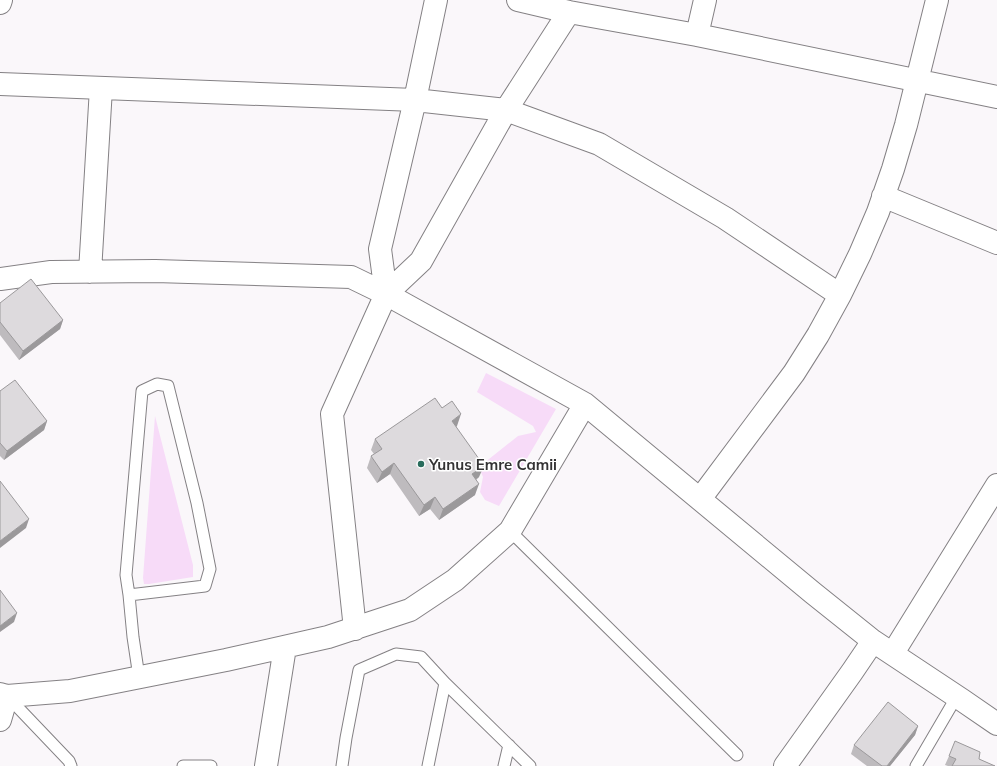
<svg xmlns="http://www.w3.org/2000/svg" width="997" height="766" viewBox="0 0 997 766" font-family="Mulish,sans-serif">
<rect width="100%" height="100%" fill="#faf7fa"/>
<path fill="#f7dbf8" d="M486,373L556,409L499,506L485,500L480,492L483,477L479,467L518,436L536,432L533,426L477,392Z
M155,416L193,565V577L149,584H144L143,578Z"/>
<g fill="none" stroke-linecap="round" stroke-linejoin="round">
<g stroke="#848184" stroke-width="13">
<path id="service" d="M510,531L737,755
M129,595L205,586L210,569L197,503L168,386L157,384L142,391L126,575L129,595L133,637L139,677
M7,696L69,761L71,766
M183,766H211
M342,766L346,738L359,670L396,654L421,657L445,683L530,766
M428,766L445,683
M504,766L509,745
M916,766L957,696"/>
</g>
<g stroke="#848184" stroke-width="24">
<path id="minor" d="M518,0L569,12L697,35L997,97
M0,3L1,0
M697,35L705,0
M0,84L415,100L506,110L599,144L725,218L840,295
M883,196L997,243
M90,272L101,88
M0,279L51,272L155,271L351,277L386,294L585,404L813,593L873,641L962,700L997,724
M386,294L380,249L415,100L436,0
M700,499L794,373L818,335L840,295L860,254L878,212L893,169L906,125L937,0
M355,629L332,414L386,294L421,261L506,110L569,12
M893,653L997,485
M0,694L7,696L70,691L226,660L328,637L410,610L455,580L510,531L585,404
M0,720L7,696
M266,766L285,647
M785,766L852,672L873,641"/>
</g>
<use href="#service" stroke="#fff" stroke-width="11"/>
<use href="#minor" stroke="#fff" stroke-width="22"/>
</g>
<path fill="#bebbbe" d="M0,303L63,320L60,329L19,360L0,335Z
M0,391L47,421L44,430L4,460L0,456Z
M456,426L479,477L476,480L475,495L439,520L430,509L419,516L390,474L377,483L367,468L371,456L374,454L371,450L375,439L457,426Z
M918,726L915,735L890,766H867L851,754L854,745Z
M949,756L979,759L995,766H948L945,765Z"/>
<path fill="#9b999b" d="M63,320L60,329L19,360L23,351Z
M461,414L457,426L448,432L452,421Z
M47,421L44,430L4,460L7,451Z
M394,463L390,474L377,483L382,472Z
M484,466L479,477L468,485L472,474Z
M479,484L475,495L439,520L443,509Z
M435,497L430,509L419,516L424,505Z
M29,519L26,528L0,548V541Z
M17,613L14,622L0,632V626Z
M918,726L915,735L890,766H887Z"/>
<path fill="#dddadd" stroke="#9b999b" d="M31,279L63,320L23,351L0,322V303Z
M15,380L47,421L7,451L0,443V391Z
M435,398L442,408L452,401L461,414L452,421L484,466L472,474L479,484L443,509L435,497L424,505L394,463L382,472L371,456L382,449L375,439Z
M0,481L29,519L0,541Z
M0,590L17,613L0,626Z
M888,702L918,726L887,766H882L854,745Z
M955,741L980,752L979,759L995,766H952L956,759L949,756Z"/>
<circle fill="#296c5c" stroke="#fff" stroke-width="1.5" cx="421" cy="464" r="4"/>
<g text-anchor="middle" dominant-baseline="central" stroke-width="3" stroke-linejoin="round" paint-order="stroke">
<g font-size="15" font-weight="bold" fill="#343334" stroke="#fff" text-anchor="start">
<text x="429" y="464">Yunus Emre Camii</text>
</g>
</g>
</svg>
